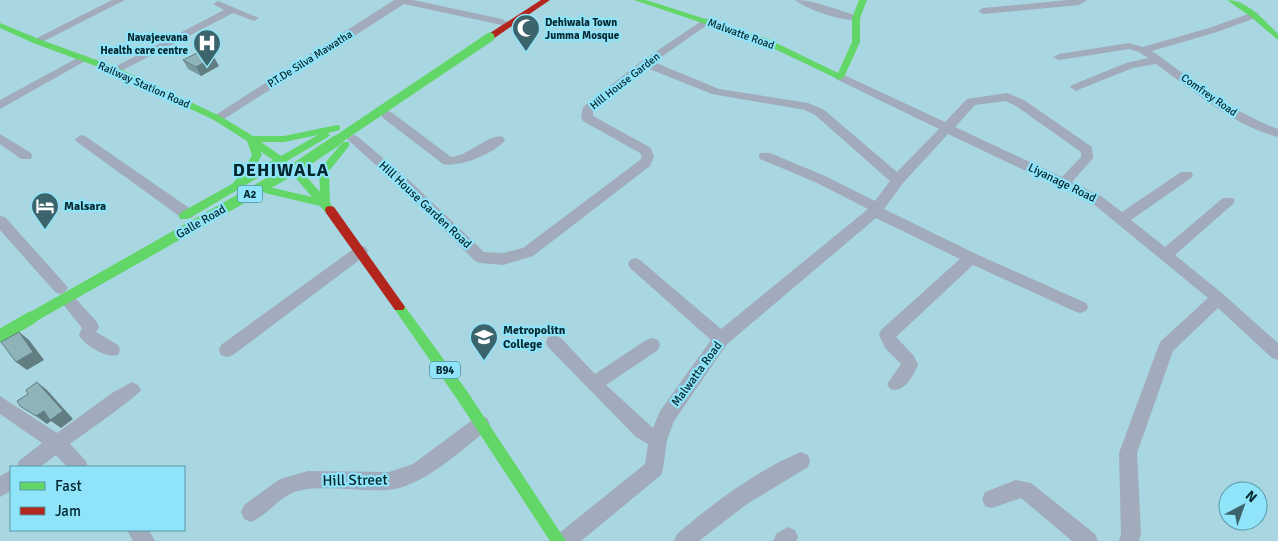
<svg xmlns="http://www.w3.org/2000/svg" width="1278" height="541" viewBox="0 0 1278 541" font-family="Signika,sans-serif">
<rect width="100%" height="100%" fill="#a8d6e1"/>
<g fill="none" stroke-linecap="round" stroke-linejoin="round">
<path fill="#a1abbb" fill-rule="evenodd" d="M112,0H125L40,43H32L31,41Z
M394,0H413L502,19L507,22L502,25L404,4L221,121L217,122L211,118Z
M795,0C817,0 838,11 860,16L861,18C853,26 803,8 795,0Z
M1068,0H1087L1079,5L983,14L978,11L983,8Z
M218,1L259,18L254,21L233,13L119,72L115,73L109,70L224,10L213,4Z
M1254,12L1258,13L1259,15L1258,17L1217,32L1152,51C1192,79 1231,112 1278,129V137C1232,125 1194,91 1156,64L1133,68L1080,89L1076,91L1070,87L1072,85L1126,63L1148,58L1139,52L1129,49L1059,60L1053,57L1059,54L1129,43L1143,47L1209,28Z
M706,18L711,21L710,23L654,62L719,89L808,103L823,109L897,172L939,129L836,79L834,77L836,75H844L945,122L967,99L1007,93L1024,100L1092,147L1093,158L1072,182L1101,196L1122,212L1181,172H1191L1193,175L1191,178L1131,220L1165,247L1223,198H1233L1235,201L1233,204L1175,255L1223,294L1278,343V360L1272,358L1218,308L1173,351L1137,453L1141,534L1139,541H1119L1121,534L1119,453L1160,342L1208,298L1091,202L948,134L903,183L884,209L976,254L1086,303L1088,307L1086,311L1080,313L1074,311L973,265L896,337L914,356L918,365C913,376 904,394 890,389L887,384L901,364L885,348L879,335L881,330L960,259L876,218L727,344L674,421L667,440L663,469L661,475L581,541H555L558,534L645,464L648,444L636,437L548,347L546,342L548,337L554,335L560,337L595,374L646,340L652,338L658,340L660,345L658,350L606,385L653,428L660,411L711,340L630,268L628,264L630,260L635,258L640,260L721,329L868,209L815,182L760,159L759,156L760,153H770L825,176L875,201L890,181L815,115L805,110L712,94L647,68L593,111V116L651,148L654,157L650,166L533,256L503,265L480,263L475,261L400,187L347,139L353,135L357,136L410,181L484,252L503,253L523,248L640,160L642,157L640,153L583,121L581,118L583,107L642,61ZM1006,101L1016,106L1081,152V157L1062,177L955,127L975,105Z
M83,55L87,56L89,58L87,60L0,109V100Z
M387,111L391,112L451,157C469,156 489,133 503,137L505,140C496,153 459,168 443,164L383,118L381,115Z
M0,134L31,153L32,156L31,159H21L0,144Z
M81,135L85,136L192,210L194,214L192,218H182L77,142L75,139Z
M0,216L5,217L65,284L68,288L65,292L60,294L55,292L0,230Z
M361,246L366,247L368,251L366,255L233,355L227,357L221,355L219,350L221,345L356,247Z
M70,297L76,299L97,322L99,327L96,332L118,345L120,350L118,355C107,359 84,345 79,335L82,328L62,303L64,299Z
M132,382L138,385L141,390C137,397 81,436 70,444L86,461L88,467H67L56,455L40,467H17L19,461L42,443L0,414V396L57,433L112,393Z
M481,416L487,418L490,424L487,430C461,450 422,488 387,490C362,492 313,483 292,493C277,500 267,515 251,522L244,519L241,512L244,505L280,479L308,471L389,472L413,464L475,418Z
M801,452L808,455L810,461L808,467L747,504L699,541H674L677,534C711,505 759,469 801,452Z
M11,470V491L0,497V476Z
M1016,480L1031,483L1095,534L1098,541H1072L1021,498L992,508L985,506L982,499L985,492Z
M788,527L795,530L798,537L796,541H773L776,534Z
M127,530H149L155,541H133Z"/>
<path fill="#63d668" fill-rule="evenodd" d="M634,0H646L768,39L838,73L852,42V18L859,0H867L860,18V42L844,77L840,80L762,43Z
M1227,0C1247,0 1264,20 1278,34V40L1251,17Z
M0,23L39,39L118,68L220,116L253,136H284L337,125L340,126V130L328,133L330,135L328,137L287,161L302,172L320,192L319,170L343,142H349V146L329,171L330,203L335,210L330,214L326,213L320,206L265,193L264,191L265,189L269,187L312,197L294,176L280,165L188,219H180L179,216L180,213L232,184L242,173L252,155L247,141L214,120L112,72L33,43L0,28ZM318,135L281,156L261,142H284ZM260,151L273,160L252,172L262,155Z
M399,302L403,304L467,391L566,541H550L457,399L395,310L393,307L395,304Z"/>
<path fill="#b3261e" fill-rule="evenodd" d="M541,0H550L493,39H487V35Z
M330,206L334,207L403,304L405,307L403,310H395L326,213L325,210L326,207Z"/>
<path stroke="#63d668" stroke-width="9" d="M334,142L490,37"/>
<path stroke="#63d668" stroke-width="11" d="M29,319L297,167L336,141"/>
<path stroke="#63d668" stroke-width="13" d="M0,336L31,318"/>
</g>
<path fill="#7a9b9f" d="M183,60L219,66L201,76L188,69Z"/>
<path fill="#637e82" d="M214,57L219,66L201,76L196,67Z
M19,332L29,340L44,360L27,370L16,362Z
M37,382L47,390L73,419L61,428L51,421L47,424L36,416Z"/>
<path fill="#8eb4b9" stroke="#637e82" d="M201,51L214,57L196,67L183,60Z
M19,332L33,352L16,362L1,342Z
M37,382L63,411L50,420L44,411L36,416L20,406L17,401L28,394L26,390Z"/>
<defs>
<g id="mosque-pin" transform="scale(1.4375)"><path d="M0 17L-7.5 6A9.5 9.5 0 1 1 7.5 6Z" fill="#3c646d" stroke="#90e4f9"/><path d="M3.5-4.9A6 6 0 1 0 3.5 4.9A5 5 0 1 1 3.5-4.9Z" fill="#fff"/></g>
<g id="hospital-pin" transform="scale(1.4375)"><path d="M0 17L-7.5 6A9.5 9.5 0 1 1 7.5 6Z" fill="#3c646d" stroke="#90e4f9"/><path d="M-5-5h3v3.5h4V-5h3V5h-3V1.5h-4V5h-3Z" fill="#fff"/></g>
<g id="hotel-pin" transform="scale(1.4375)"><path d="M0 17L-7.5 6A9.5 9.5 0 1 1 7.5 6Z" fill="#3c646d" stroke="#90e4f9"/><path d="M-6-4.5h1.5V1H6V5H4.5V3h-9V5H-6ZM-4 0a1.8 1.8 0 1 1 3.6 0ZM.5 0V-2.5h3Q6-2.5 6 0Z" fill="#fff"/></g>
<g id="university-pin" transform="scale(1.4375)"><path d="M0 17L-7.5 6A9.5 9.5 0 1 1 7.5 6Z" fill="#3c646d" stroke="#90e4f9"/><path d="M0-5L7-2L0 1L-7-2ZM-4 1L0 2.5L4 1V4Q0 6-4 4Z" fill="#fff"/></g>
</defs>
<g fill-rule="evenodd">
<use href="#mosque-pin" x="526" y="28"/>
<use href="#hospital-pin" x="207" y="43"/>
<use href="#hotel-pin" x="45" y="206"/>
<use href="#university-pin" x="484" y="337"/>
</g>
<g text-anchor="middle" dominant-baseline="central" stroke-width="4.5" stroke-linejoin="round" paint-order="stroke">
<g font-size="11" font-weight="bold" fill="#02272f" stroke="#90e4f9" text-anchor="start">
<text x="545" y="22">Dehiwala Town<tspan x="545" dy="13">Jumma Mosque</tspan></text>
<text x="188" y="37" text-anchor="end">Navajeevana<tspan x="188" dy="13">Health care centre</tspan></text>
</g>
<g font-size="11" fill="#02272f" stroke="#90e4f9">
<text transform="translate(741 34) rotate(20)">Malwatte Road</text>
<text transform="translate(310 59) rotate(-32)">P.T.De Silva Mawatha</text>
<text transform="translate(625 81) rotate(-38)">Hill House Garden</text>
<text transform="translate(144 85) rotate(24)">Railway Station Road</text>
<text transform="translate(1209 95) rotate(35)">Comfrey Road</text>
</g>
<g fill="#90e4f9" stroke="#2d606c" stroke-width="1">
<rect x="237.5" y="185.5" width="25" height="17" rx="4"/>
<rect x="430" y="361.5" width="30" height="17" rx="4"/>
</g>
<g font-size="11" font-weight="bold" fill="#02272f">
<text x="250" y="194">A2</text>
<text x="445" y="370">B94</text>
</g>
<g font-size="12" fill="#02272f" stroke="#90e4f9">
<text transform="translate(1062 183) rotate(26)">Liyanage Road</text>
<text transform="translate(425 205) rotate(43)">Hill House Garden Road</text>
<text transform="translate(201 222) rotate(-30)">Galle Road</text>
<text transform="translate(697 374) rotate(-54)">Malwatta Road</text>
</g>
<g font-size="12" font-weight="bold" fill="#02272f" stroke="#90e4f9" text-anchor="start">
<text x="64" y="206">Malsara</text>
<text x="503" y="330">Metropolitn<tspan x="503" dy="14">College</tspan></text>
</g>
<g font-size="15" fill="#02272f" stroke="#90e4f9">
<text transform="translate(355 480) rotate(-1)">Hill Street</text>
</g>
<g font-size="18" font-weight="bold" letter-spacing="1" fill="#02272f" stroke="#90e4f9">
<text x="281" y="170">DEHIWALA</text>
</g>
</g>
<rect x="10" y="466" width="175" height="65" fill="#90e4f9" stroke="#5798a8"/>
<rect x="20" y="482" width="25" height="8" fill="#63d668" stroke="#5798a8"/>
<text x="55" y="491" font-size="15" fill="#02272f">Fast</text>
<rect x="20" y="507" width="25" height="8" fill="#b3261e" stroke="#5798a8"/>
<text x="55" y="516" font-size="15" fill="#02272f">Jam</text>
<g transform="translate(1243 506) rotate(41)"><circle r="24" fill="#90e4f9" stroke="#5798a8"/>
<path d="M0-4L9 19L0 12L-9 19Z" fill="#3c646d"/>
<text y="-8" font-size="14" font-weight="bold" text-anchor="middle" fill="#02272f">N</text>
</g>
</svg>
